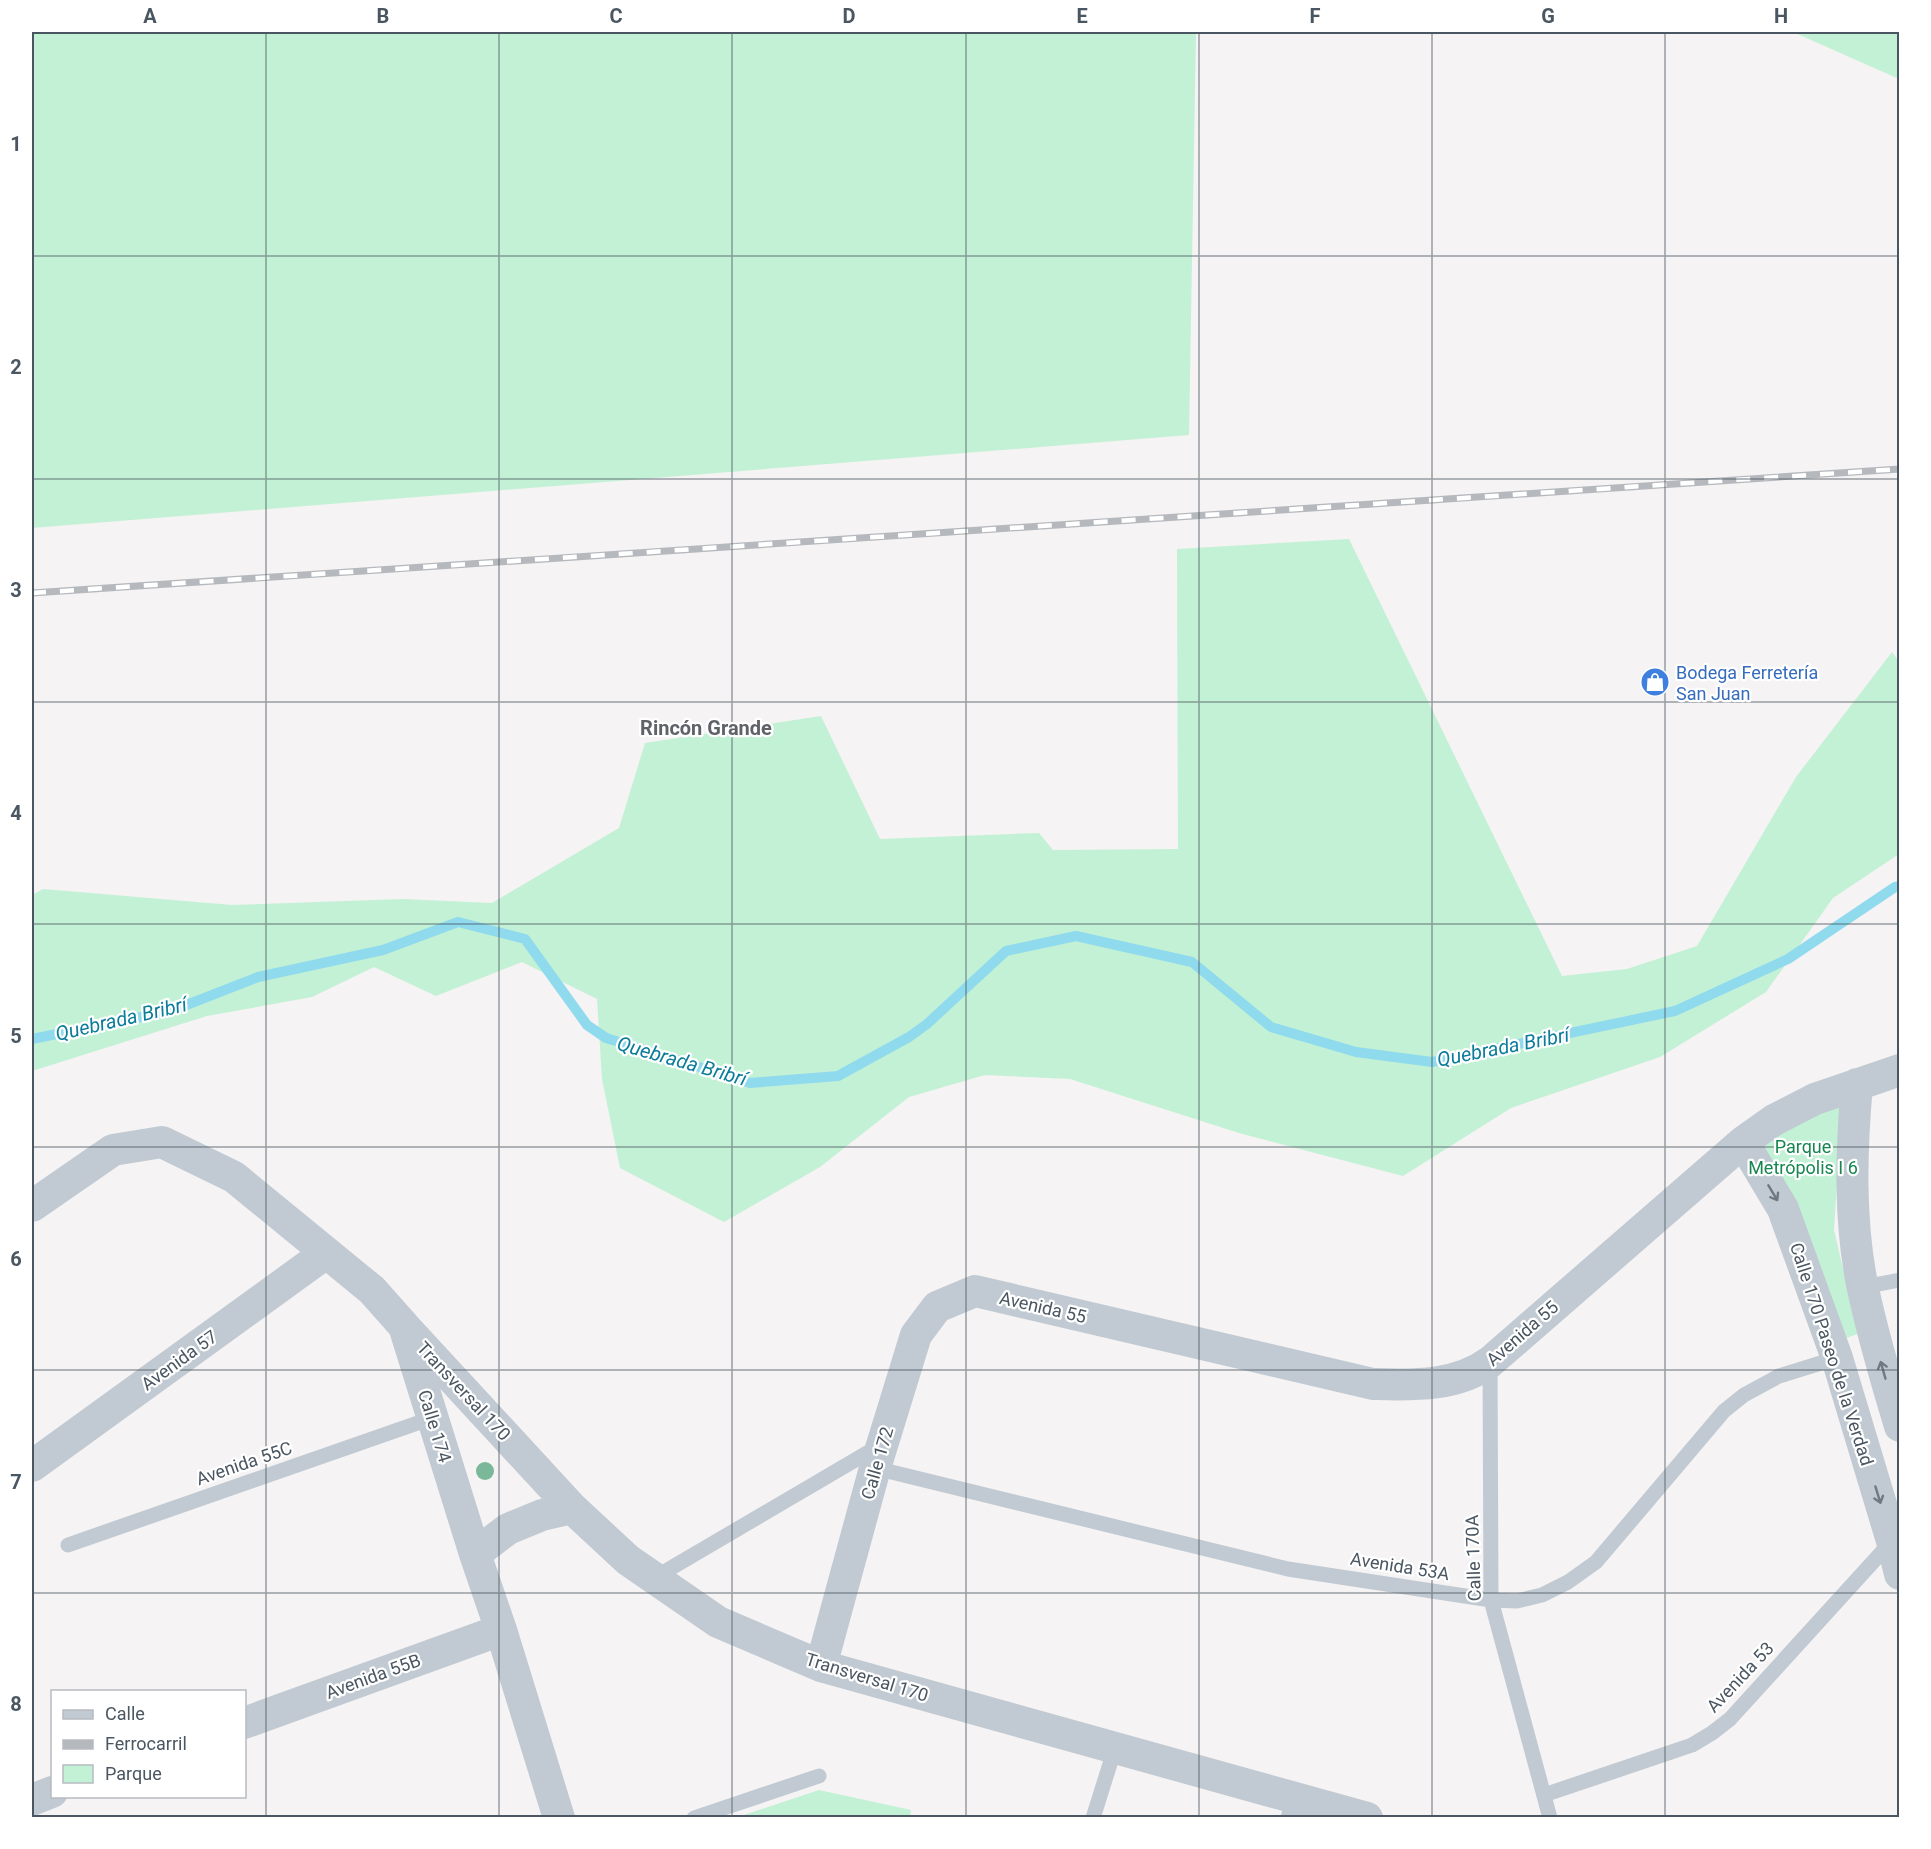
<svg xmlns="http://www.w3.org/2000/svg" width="1931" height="1849" viewBox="0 0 1931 1849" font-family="Roboto,sans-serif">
<rect width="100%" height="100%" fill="#f5f3f3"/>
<path fill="#c3f1d5" d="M32,32H1196L1189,435L32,528Z
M1793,32H1899V79Z
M1349,539L1562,976L1627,969L1697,946L1796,777L1892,652L1900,663L1899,854L1833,898L1766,992L1660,1057L1511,1108L1403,1176L1239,1133L1070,1079L985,1075L909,1097L820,1167L724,1222L620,1168L602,1079L597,999L522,962L436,996L374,967L312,997L207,1016L32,1071V895L43,889L232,905L402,899L492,903L619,828L645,743L821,716L880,839L1039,833L1053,850L1178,849L1177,549Z
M1842,1104L1834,1230L1858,1334L1846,1338L1755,1145L1805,1114Z
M819,1790L911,1810L910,1817H738Z"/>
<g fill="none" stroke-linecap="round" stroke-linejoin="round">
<path stroke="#90daee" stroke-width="10" d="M32,1039L171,1011L258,977L383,950L458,922L525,939L587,1025L606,1038L750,1083L838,1076L909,1037L927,1024L1006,951L1076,936L1192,962L1271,1027L1356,1052L1432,1062L1675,1011L1788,959L1895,887L1900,886"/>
<path stroke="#c1cad2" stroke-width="15" d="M1863,1287L1900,1280
M1490,1362L1491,1600L1550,1818
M875,1468L1288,1569L1491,1600L1517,1601L1542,1595L1568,1582L1596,1562L1724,1411L1744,1395L1779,1376L1837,1358
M68,1545L432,1418
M654,1578L879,1446
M1544,1795L1692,1745L1712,1733L1730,1719L1892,1541
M694,1818L819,1776
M1093,1818L1115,1748
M1288,1818L1294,1797"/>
<path stroke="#c1cad2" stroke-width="32" d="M1857,1084C1851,1152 1849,1222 1863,1289C1873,1335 1886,1380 1900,1426
M1743,1142L1783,1209L1837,1358L1892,1541L1900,1574
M32,1206L113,1150L162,1142L234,1177L372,1290L404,1326L475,1554L501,1630L559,1818
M404,1326L572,1508L628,1560L718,1622L821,1666L1367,1818
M32,1466L326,1253
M475,1554L508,1529L542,1515L572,1508
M821,1666L875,1468L916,1335L937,1307L975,1291L1373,1384C1413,1385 1456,1387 1490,1362L1743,1142L1774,1120L1815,1099L1900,1070
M244,1723L501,1630
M32,1800L52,1792"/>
<g stroke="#b5b8bd" stroke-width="7">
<path id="rail" d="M32,593L1900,469"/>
</g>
<use href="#rail" stroke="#fff" stroke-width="4.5" stroke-dasharray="14" stroke-linecap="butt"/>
</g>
<circle fill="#7bb799" cx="485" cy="1471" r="9"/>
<defs><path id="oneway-shaft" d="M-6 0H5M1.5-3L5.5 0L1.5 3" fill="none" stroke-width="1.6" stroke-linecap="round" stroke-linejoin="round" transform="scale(1.5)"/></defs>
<g stroke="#6e7983">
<use href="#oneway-shaft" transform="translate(1773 1193) rotate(59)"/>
<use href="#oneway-shaft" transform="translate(1883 1370) rotate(-106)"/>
<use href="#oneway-shaft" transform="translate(1878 1495) rotate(73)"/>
</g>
<path fill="none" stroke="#4a5661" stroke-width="1.5" stroke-opacity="0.55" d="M266,32V1818M499,32V1818M732,32V1818M966,32V1818M1199,32V1818M1432,32V1818M1665,32V1818M32,256H1900M32,479H1900M32,702H1900M32,924H1900M32,1147H1900M32,1370H1900M32,1593H1900"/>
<defs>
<g id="shop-disc" transform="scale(1.5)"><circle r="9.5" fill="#3f7fe0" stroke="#fff"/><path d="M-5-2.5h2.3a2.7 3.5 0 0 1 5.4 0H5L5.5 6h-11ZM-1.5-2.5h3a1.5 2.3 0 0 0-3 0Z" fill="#fff"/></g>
</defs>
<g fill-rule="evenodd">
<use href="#shop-disc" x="1655" y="682"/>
</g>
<g text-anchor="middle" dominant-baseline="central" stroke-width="4.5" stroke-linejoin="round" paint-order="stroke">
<g font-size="18" fill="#366cbe" stroke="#fff" text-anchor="start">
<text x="1676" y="672">Bodega Ferretería<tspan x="1676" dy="21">San Juan</tspan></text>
</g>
<g font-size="18" fill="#17864f" stroke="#fff">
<text x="1803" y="1146">Parque<tspan x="1803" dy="21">Metrópolis I 6</tspan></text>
</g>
<g font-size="18" fill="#4a5661" stroke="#fff">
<text transform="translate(1043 1307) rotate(13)">Avenida 55</text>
<text transform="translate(1522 1333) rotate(-41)">Avenida 55</text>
<text transform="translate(1832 1354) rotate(72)">Calle 170 Paseo de la Verdad</text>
<text transform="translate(179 1360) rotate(-36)">Avenida 57</text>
<text transform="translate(464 1391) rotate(47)">Transversal 170</text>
<text transform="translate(435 1426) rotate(73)">Calle 174</text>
<text transform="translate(244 1463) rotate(-19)">Avenida 55C</text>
<text transform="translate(877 1463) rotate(-74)">Calle 172</text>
<text transform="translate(1473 1558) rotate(-92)">Calle 170A</text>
<text transform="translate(1400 1566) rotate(9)">Avenida 53A</text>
<text transform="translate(373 1676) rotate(-20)">Avenida 55B</text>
<text transform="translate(867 1677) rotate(17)">Transversal 170</text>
<text transform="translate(1740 1677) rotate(-47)">Avenida 53</text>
</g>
<g font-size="20" font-weight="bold" fill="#5f6368" stroke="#fff">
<text x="706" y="728">Rincón Grande</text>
</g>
<g font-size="20" font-style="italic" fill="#0c7c9b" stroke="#fff">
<text transform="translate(121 1019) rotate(-13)">Quebrada Bribrí</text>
<text transform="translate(1503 1047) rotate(-11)">Quebrada Bribrí</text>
<text transform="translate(682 1061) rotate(16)">Quebrada Bribrí</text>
</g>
</g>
<rect width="1931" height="1849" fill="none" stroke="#ffffff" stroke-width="66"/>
<rect x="51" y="1690" width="195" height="108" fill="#ffffff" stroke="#b7bbc0" stroke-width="1.5"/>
<rect x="63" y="1710" width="30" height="9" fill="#c1cad2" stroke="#b7bbc0" stroke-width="1.5"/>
<text x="105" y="1720" font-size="18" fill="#4a5661">Calle</text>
<rect x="63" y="1740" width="30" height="9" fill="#b5b8bd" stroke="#b7bbc0" stroke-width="1.5"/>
<text x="105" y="1750" font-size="18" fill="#4a5661">Ferrocarril</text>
<rect x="63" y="1765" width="30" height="18" fill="#c3f1d5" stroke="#b7bbc0" stroke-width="1.5"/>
<text x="105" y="1780" font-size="18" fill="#4a5661">Parque</text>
<rect x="33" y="33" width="1865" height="1783" fill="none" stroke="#4a5661" stroke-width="2"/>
<g font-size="20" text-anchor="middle" font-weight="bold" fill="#4a5661">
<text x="150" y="23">A</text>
<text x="383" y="23">B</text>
<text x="616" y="23">C</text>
<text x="849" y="23">D</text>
<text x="1082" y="23">E</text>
<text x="1315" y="23">F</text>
<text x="1548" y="23">G</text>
<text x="1781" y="23">H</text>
<text x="16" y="151">1</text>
<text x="16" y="374">2</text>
<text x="16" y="597">3</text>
<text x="16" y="820">4</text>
<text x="16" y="1043">5</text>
<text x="16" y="1266">6</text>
<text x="16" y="1489">7</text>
<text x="16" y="1711">8</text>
</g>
</svg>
